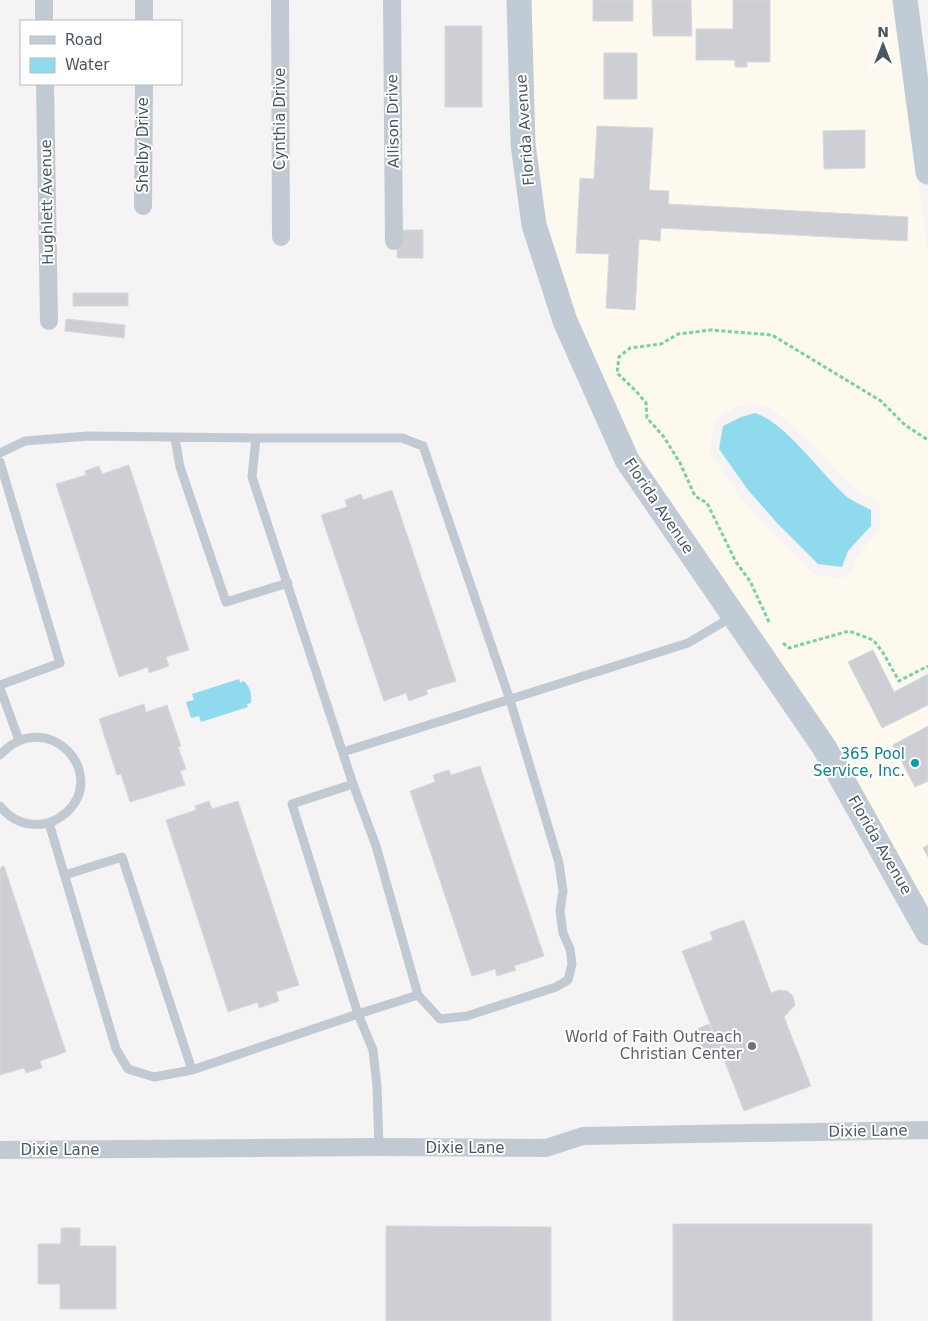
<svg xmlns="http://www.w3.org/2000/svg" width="928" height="1321" viewBox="0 0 928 1321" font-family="'DejaVu Sans',sans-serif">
<rect width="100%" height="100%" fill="#f5f3f3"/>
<path fill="#fdf9ef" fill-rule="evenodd" d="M531,0H891L894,6L906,94L902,102L907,104L928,252V907L833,740L636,453L576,316L545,222L534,142ZM753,403L771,408L799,432L854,488L878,502L881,510L879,531L856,557L851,571L847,576L841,578L817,575L812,572L771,532L741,498L710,453L714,421L718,416L737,407Z"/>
<path fill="#90daee" d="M755,413C785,422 822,475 847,497C854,502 864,506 871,510V526L848,551L842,567L818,564L778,524L748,490L719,449L723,426L741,417Z
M239,679L240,683L244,681C250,687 252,694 251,703L247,704L248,707L201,722L199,716L191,718L186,702L194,700L192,694Z"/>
<path fill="#cdcfd5" stroke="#d7d9de" d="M593,0H633V21H593Z
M652,0H691L692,36H653Z
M733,0H770V62H747V67H735V60H696V29H733Z
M445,26H482V107H445Z
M604,53H637V99H604Z
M597,126L653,128L649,190L669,191L668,204L908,217L907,241L661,228L660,241L639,239L635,310L606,308L609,254L576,253L580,178L594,179Z
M865,130V168L824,169L823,131Z
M397,230H423V258H397Z
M73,293H128V306H73Z
M66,319L125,325L124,338L65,331Z
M129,465L189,650L166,657L169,666L149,673L148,667L119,677L56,484L86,475L85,471L99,466L102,474Z
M392,490L456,681L426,690L428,694L409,701L406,693L384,701L321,515L347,507L345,500L361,494L363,500Z
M873,650L894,692L928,674V705L882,728L848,662Z
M144,704L146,712L167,705L181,746L178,747L186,769L180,771L185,785L130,802L121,774L117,775L99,719Z
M928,726V781L915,787L893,745Z
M480,766L544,956L514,966L516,970L497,976L495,969L472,976L410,791L435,782L433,775L449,770L451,775Z
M209,801L212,809L238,801L299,985L276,992L279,1001L259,1008L258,1002L228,1012L166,820L196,810L195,806Z
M928,845V857L923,848Z
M4,866L66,1052L40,1061L42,1068L26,1073L24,1068L0,1075V868Z
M744,920L771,993L779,990L787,991L793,996L795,1005L784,1017L811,1086L744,1111L682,951L713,940L710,932Z
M709,1024L722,1054L708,1060L694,1030Z
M673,1224H872V1321H673Z
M386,1226L551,1227V1321H386Z
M61,1228H80V1246H116V1309H60V1284H38V1244H61Z"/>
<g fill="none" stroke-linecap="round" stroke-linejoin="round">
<path stroke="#7ad0a6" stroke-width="3" stroke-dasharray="4 2.5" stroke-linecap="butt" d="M769,622L750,581L736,562L707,503L695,496L680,463L664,437L647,418L646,403L636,391L617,373L619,357L630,348L661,344L678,334L711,330L772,335L881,401L905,425L928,440
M783,643L789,648L849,631L873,640L882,651L899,681L928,666"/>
<path stroke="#c1cad2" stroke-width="9" d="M175,438L180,467L226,602L288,583
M256,438H402L423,446L510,700L559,863L563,891L560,911L563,933L570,949L572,964L568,980L556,987L467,1016L440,1019L418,995
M0,453L25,441L88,436L256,438L252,477L353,784L292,804L358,1014L373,1050L377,1086L379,1147
M0,462L60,663L0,685
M0,688L19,740
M343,752L688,643L732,617
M0,755C46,705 109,772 67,812C60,818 52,823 43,824C25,826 11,820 0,806
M49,823L116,1049L128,1069L154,1077L192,1070L358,1014L418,995L376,846L353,784
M65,875L122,857L192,1070"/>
<path stroke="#c1cad2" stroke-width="18" d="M44,0V21
M280,0L281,237
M392,0L394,241
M144,21V0
M45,84L49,321
M143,206L144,84
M0,1150L379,1147L546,1148L583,1136L928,1130"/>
<path stroke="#c1cbd6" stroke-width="25" d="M519,0L523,144L534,225L565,321L627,460L824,747L928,933
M905,0L928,172"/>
</g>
<circle fill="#0f9aa8" stroke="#fff" stroke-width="2" cx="915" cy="763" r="5"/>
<circle fill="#6b7280" stroke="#fff" stroke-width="2" cx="752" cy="1046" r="5"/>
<g text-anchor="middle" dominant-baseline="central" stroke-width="4" stroke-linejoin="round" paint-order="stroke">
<g font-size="15" fill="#4a5661" stroke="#fff">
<text transform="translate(280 119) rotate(-90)">Cynthia Drive</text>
<text transform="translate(393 121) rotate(-91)">Allison Drive</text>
<text transform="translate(525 130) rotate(-94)">Florida Avenue</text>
<text transform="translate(143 145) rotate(-90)">Shelby Drive</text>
<text transform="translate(47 202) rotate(-91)">Hughlett Avenue</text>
<text transform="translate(659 506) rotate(56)">Florida Avenue</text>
<text transform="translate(880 845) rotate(60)">Florida Avenue</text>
<text transform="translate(868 1131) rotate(-1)">Dixie Lane</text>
<text x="465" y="1148">Dixie Lane</text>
<text x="60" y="1150">Dixie Lane</text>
</g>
<g font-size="15" fill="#0d838f" stroke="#fff" text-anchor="end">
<text x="905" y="754">365 Pool<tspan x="905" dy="17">Service, Inc.</tspan></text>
</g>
<g font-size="15" fill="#5b616d" stroke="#fff" text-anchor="end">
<text x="742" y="1037">World of Faith Outreach<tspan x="742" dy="17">Christian Center</tspan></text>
</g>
</g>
<rect x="20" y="20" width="162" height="65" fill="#ffffff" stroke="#b7bbc0"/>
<rect x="30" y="36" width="25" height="8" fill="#c1cbd6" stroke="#b7bbc0"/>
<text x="65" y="45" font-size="15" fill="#4a5661">Road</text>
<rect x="30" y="58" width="25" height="15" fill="#90daee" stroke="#b7bbc0"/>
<text x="65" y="70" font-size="15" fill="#4a5661">Water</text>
<g transform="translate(883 45)" stroke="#ffffff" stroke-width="4" paint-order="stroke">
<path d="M0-4L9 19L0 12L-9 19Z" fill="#4a5661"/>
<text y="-8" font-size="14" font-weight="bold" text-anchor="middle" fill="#4a5661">N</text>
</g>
</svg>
